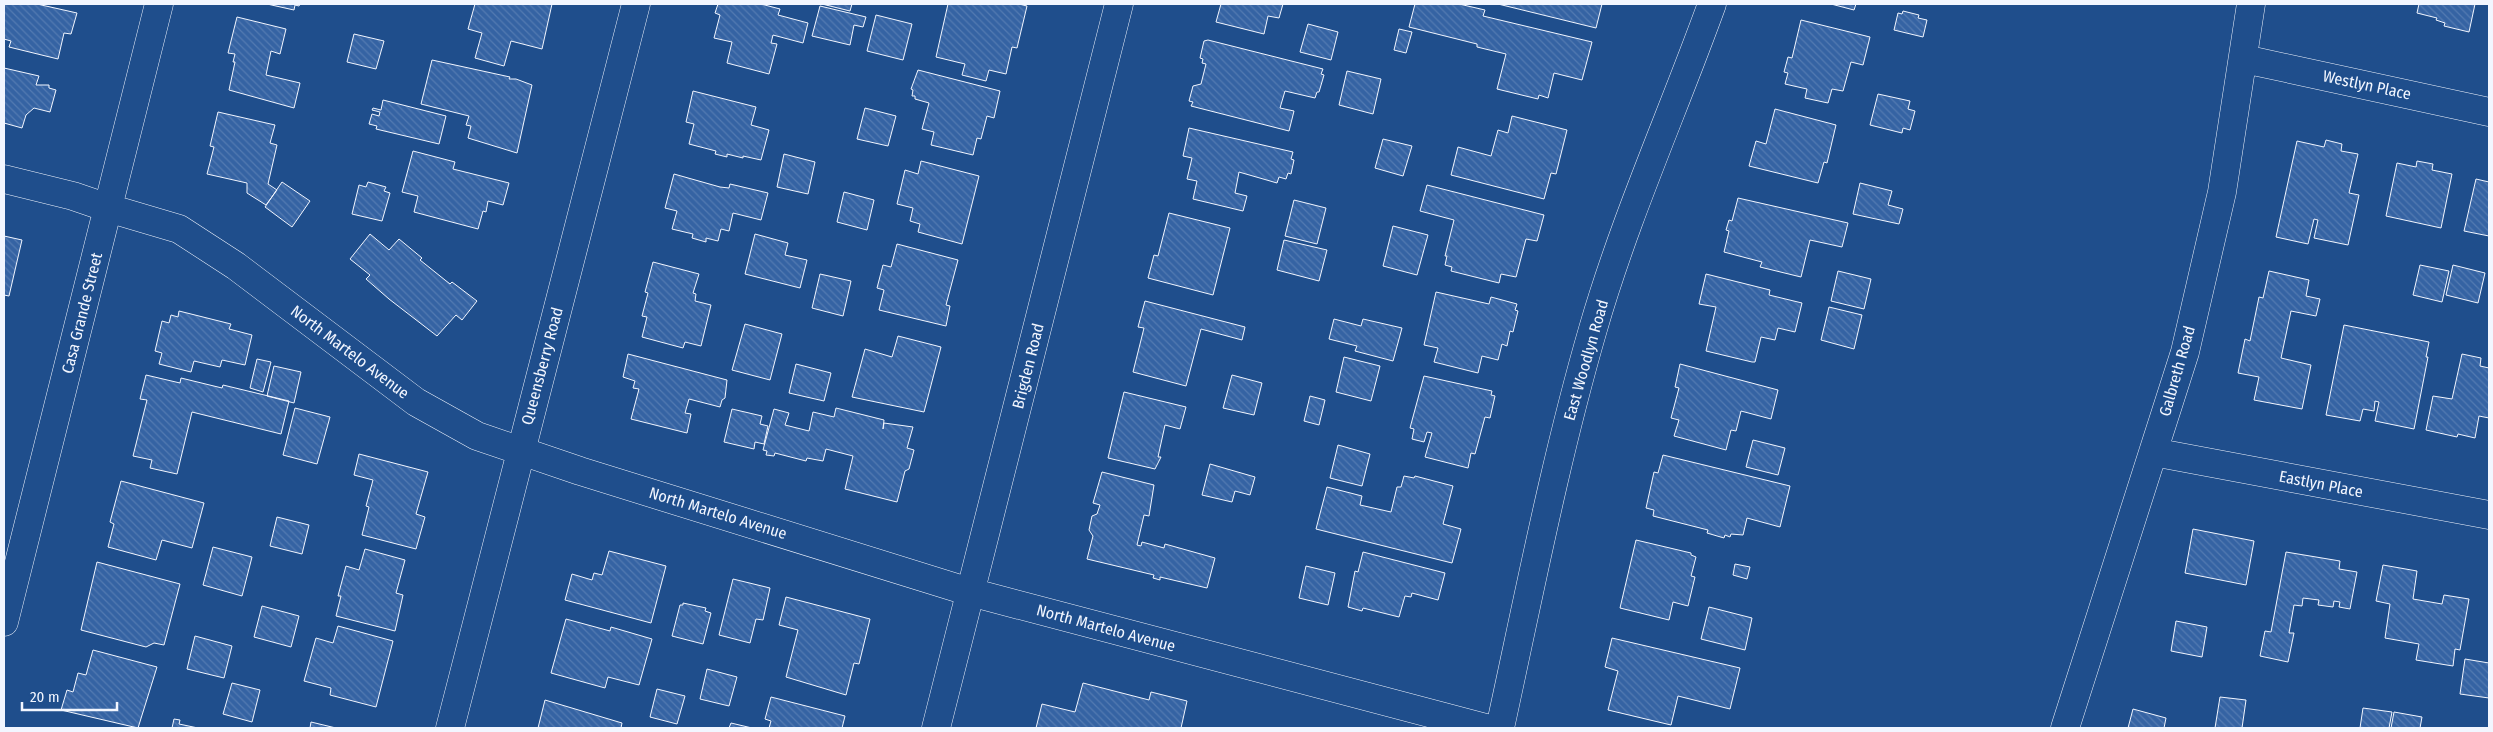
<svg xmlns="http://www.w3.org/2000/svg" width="2493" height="732" viewBox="0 0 2493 732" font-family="'Fira Sans Condensed',sans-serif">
<defs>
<pattern id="building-back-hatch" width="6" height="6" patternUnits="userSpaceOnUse" patternTransform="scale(1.25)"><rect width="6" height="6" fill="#3563a3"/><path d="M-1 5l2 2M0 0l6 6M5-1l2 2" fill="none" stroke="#537ab1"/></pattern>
</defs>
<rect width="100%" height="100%" fill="#1f4e8c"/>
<path fill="url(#building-back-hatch)" stroke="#f2f6ff" d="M4,4H37L77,13L71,34L64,33L58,59L9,47L11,41L4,39Z
M267,4H300L299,6L295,5L294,10Z
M475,4H552L542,49L511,41L504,66L475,58L482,33L468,29Z
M718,4H761L780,9L778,15L808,23L803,43L773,35L771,43L777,44L769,74L727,63L732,42L714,38L720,15L715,13Z
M822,4H852L850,11Z
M948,4H1019L1027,6L1017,48L1012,47L1006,74L989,70L986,81L962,75L965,64L936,57Z
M1221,4H1283L1279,18L1268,16L1264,34L1216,22Z
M1415,4H1459L1485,10L1483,16L1592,42L1582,80L1554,73L1548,98L1539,95L1538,99L1497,89L1506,54L1477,47V44L1409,27Z
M1498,4H1602L1596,28Z
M1831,4H1856L1854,10Z
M2419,4H2475L2469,32L2444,26L2445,23L2436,20L2437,18L2417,13Z
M820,6L866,17L863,27L854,25L850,45L812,36Z
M1903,11L1919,15L1918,18L1927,20L1923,37L1894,30L1898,13L1902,14Z
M876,15L912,24L903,60L867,51Z
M237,17L286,29L280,54L271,51L266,75L300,83L294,108L229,90L235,62H233L235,54L228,53Z
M1801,20L1870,37L1863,65L1851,62L1843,91L1832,89L1828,103L1805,98L1807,89L1785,84L1788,73L1784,72L1788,57L1792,58Z
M1308,24L1338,32L1331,60L1300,52Z
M1399,29L1412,32L1406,53L1394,50Z
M354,34L384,41L376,69L347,62Z
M1208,40L1323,69L1321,74L1324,75L1319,92H1317L1315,98L1285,91L1280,108L1294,111L1289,131L1191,106L1193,102L1189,101L1193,86L1201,84L1206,64L1202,63L1203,59L1200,58L1204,41Z
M432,60L510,77L509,79H516L532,85L517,153L468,138L471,126L466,125L469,116L421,104Z
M4,68L39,76L36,85H49V88L56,90L50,112L34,108L26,115L22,128L4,123Z
M918,70L1000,91L994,118L987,116L981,139L977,138L973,155L931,145L934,132L922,129L929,103L915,99V96H912L913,90L911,89Z
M1347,71L1381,79L1373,114L1339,105Z
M693,91L756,107L751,125L769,130L761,160L743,156V158L727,154V157L715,154L716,151L689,144L694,124L686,122Z
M1878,94L1910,101L1908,109L1915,111L1910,130L1903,128L1902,133L1870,125Z
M383,100L446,116L439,144L376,129L377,126L369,124L372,114L379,116L380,112L372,110L373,108L381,110Z
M865,108L896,116L888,146L857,139Z
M1775,109L1836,125L1827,163L1824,162L1818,183L1749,166L1756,141L1766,144Z
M218,112L275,125L270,143L277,145L268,184L277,190L266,205L247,193V183L207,174L214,147L210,146Z
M1512,116L1567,130L1556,174L1551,173L1544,199L1451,175L1458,147L1491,156L1498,130L1508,133Z
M1189,128L1293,152L1291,159L1294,160L1291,174L1288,173L1286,179L1279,177L1277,183L1239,172L1235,193L1247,196L1243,211L1193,199L1197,181L1187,179L1192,158L1183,156Z
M1383,139L1412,146L1403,176L1375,168Z
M2326,140L2342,144L2341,151L2358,154L2349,193L2359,195L2348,245L2314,238L2318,220L2314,219L2308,244L2276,237L2297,141L2324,147Z
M413,151L455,162L453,169L509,183L503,205L488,201L486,212L483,211L478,229L414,212L418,196L402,192Z
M784,154L815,162L808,194L777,187Z
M921,161L979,176L962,244L918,232L920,224L910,221L913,208L897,204L905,170L918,174Z
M2417,161L2433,164L2432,170L2452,174L2441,228L2386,216L2397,163L2416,167Z
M674,174L720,187L729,188L730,184L768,193L761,220L733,213L729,231L721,229L718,241L706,238V242L692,238L693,234L672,229L677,211L665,208Z
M2476,179L2489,182V236L2464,231Z
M282,182L310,201L292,227L265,207Z
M368,182L386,187L384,191L390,193L382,221L352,214L359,185L366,187Z
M1860,183L1892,191L1888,205L1903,209L1899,224L1853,214Z
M1427,185L1544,215L1537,241L1526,239L1516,277L1501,274L1499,283L1451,271L1452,267L1445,265L1447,256H1445L1454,220L1420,211Z
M844,192L874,200L867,230L837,222Z
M1738,198L1848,223L1842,247L1810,240L1801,277L1760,267L1762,262L1724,252L1729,231L1726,230L1729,220L1732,221Z
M1294,200L1326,208L1317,244L1285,236Z
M1169,213L1230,228L1213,295L1148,278L1154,255L1158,256Z
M1393,226L1428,235L1417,275L1383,266Z
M370,234L389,250L399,239L422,258L420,260L450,284L452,282L477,301L462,320L456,315L437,336L389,299L366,279L370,275L350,259Z
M755,234L788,243L785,255L807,260L800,288L745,274Z
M4,236L22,240L9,296L4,295Z
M1284,240L1327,250L1319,281L1277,270Z
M897,244L958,260L946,305L950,306L946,326L879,310L884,290L877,288L883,265L891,267Z
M653,262L699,274L693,293L696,294L695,301L711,305L701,346L685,342L683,348L642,337L647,317L642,316L648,293L645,292Z
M2420,265L2449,271L2442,302L2413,295Z
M2453,265L2485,273L2478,303L2446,295Z
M1838,271L1871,279L1864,309L1831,301Z
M2269,271L2309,280L2306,296L2320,299L2316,316L2291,311L2281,358L2311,365L2302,409L2254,400L2259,377L2238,373L2245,339L2250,341L2259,297L2263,298Z
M820,274L851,281L843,316L812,308Z
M1706,274L1770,290L1769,295L1802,303L1795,332L1778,328L1775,340L1761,337L1755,362H1752L1706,351L1716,307L1699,304Z
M1436,292L1489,304L1491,297L1517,304L1515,310L1518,311L1513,332L1510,331L1507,346L1502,344L1498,360L1482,356L1478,373L1434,362L1438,348L1424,345Z
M1145,301L1245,327L1242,340L1201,329L1186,386L1133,372L1144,328L1138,327Z
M1829,307L1862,315L1854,349L1821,340Z
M179,311L231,324L229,329L252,335L245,365L222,360L220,367L194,361L191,372L159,364L162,353L155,351L162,321L169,323L171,315L178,317Z
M1334,319L1361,326L1363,319L1402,328L1393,361L1355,351L1357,346L1329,339Z
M745,324L782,334L770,380L732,370Z
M2344,325L2429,342L2426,357H2428L2414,429L2375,421L2379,402L2375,401L2374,411L2363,409L2360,421L2326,415Z
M898,336L941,347L924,412L852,397L865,349L892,357Z
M628,354L727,380L725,398L722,400L720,407L689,399L685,413L691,414L687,433L631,419L639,389L633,388L635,381L623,377Z
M2462,354L2481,358L2480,366L2489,368V418L2479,416L2475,438L2458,434L2457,437L2426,430L2433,396L2452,399Z
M1344,357L1380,366L1371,401L1336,392Z
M257,359L271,362L263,392L250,388Z
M796,364L831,373L824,401L789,393Z
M1680,364L1778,390L1771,419L1741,411L1736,431L1731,430L1726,450L1674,436L1679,420L1671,418L1679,388L1675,387Z
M274,366L301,372L294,403L267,396Z
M146,375L180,383L181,378L222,388L223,385L289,401L281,434L192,412L177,474L150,468L152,460L133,456L147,400L140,399Z
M1232,375L1262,383L1254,415L1223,408Z
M1424,376L1492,391L1491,395L1495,396L1490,418L1485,417L1475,454L1471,453L1468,468L1425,457L1432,433L1427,432L1424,442L1412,439L1414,429L1410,428Z
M1124,392L1186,407L1180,429L1165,425L1158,457H1161L1155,469L1108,458Z
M1310,396L1325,400L1319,425L1304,421Z
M295,408L330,417L317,464L283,455Z
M836,408L884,420L883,429L884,423L913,427L907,448L914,450L909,469L905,471L897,502L845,489L853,456L826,449L823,461L807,458L806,461L775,453L774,456L766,455L767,451L763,450L774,409L789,413L785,425L809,431L813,412L834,417Z
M732,409L762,416L760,424L768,426L764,444L755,442L754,449L724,442Z
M1753,440L1785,448L1778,475L1746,467Z
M1338,445L1370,454L1362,486L1330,478Z
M359,454L428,472L416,514L425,517L416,549L362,535L369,507L366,506L373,480L354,475Z
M1663,455L1790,486L1780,527L1747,518L1743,535L1731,534L1730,537L1725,535L1724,538L1707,533L1708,530L1653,516L1654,510L1646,508L1654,472L1658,473Z
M1210,464L1255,477L1250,495L1235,491L1232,502L1202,495Z
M1102,472L1154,485L1149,516L1144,515L1137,545L1141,546L1142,542L1164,548L1165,544L1215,558L1207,588L1160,577V580L1153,578L1154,575L1087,559L1093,536L1089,530L1092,516L1097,514L1100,505L1093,503Z
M1404,476L1414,478L1415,476L1453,486L1443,524L1461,529L1452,563L1316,529L1327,487L1362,496L1360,505L1391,512L1397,487H1401Z
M121,481L204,503L192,548L162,540L156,560L108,547L114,524L110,522Z
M277,517L309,525L302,554L270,546Z
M2193,529L2254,541L2246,585L2185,573Z
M1636,540L1691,553V555L1696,557L1691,576L1695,577L1688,606L1673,602L1669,620L1620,608Z
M213,547L252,557L242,596L203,585Z
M365,549L405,560L396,593L403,595L395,631L336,616L341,596H338L346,566L359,570Z
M609,551L666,566L651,623L565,600L572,574L592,580L594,573L602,575Z
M1363,552L1445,573L1438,600L1412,593L1411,597L1405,596L1399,617L1363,608L1362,611L1348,607L1355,571L1358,572Z
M2286,552L2340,561L2339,569L2357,572L2350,609L2339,607L2340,602L2334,601L2333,607L2318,605L2319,600L2303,598L2302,606L2294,605L2289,633H2294L2288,662L2260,656L2265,631L2271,632Z
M97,562L180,584L164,645L154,643L146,647L81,630Z
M1735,564L1750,567L1747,579L1733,575Z
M2383,565L2417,571L2413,599L2442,604L2444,595L2469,599L2460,650L2455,649L2453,666L2416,660L2419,644L2385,638L2390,604L2376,601Z
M1306,566L1335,573L1328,605L1299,598Z
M733,579L770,588L763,620L756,619L750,643L719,635Z
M786,597L870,619L859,664L854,663L846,695L786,677L798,630L779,625Z
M683,603L706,608L705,611L711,613L703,644L672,636L680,605H683Z
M262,606L299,616L291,647L254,637Z
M1709,607L1752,618L1745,650L1701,639Z
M566,619L610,631L611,627L652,639L639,685L608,677L605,688L551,673Z
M2176,621L2207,627L2202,657L2171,651Z
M338,626L393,641L376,707L330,695L331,688L304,681L316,638L333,643Z
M195,636L232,646L224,678L187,669Z
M1612,638L1740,668L1730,709L1678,696L1671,725L1608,710L1618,671L1605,667Z
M93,650L157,667L138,728L61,710L67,690L73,692L78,673L86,675Z
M2465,659L2489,663V698L2460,694Z
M707,669L737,677L729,706L700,699Z
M232,683L260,690L252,722L223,714Z
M1083,683L1149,700L1151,692L1187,701L1181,728H1036L1042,704L1075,712Z
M657,689L685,696L677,724L650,717Z
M771,697L845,716L842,728H769L771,721L765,719Z
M2220,697L2246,700L2242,728H2215Z
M545,700L622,723L621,728H538Z
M2363,708L2392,712L2389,728H2360Z
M2133,709L2166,718L2164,728H2128Z
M2394,712L2422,717L2420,728H2391Z
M174,719L180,720L179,724L198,728H172Z
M311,722L336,728H310Z
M731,723L752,728H729Z"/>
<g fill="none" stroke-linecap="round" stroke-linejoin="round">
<g stroke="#f2f6ff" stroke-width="29">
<path id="minor" d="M2244,59L2489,112
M4,179L73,196L108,208L179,229L236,266L416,402L477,436L580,471L970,592L1486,728
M2153,452L2489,515
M4,622L159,4
M450,728L636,4
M936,728L1119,4
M1500,728C1529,595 1555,460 1593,329C1625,218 1673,112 1712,4
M2065,728L2185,352L2222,192L2251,4"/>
</g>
<use href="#minor" stroke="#1f4e8c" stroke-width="28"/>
</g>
<g text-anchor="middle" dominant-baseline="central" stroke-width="4" stroke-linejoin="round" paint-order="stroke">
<g font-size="16" fill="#f2f6ff" stroke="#1f4e8c">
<text transform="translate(2367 85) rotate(12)">Westlyn Place</text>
<text transform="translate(82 313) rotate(-76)">Casa Grande Street</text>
<text transform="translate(350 352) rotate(37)">North Martelo Avenue</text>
<text transform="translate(1586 360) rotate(-74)">East Woodlyn Road</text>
<text transform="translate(542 366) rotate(-75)">Queensberry Road</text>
<text transform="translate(1028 366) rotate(-76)">Brigden Road</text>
<text transform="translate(2177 371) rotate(-74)">Galbreth Road</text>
<text transform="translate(2321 484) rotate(11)">Eastlyn Place</text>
<text transform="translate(718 513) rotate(17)">North Martelo Avenue</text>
<text transform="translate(1106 628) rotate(15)">North Martelo Avenue</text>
</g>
</g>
<rect width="2493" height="732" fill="none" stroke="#f2f6ff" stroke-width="10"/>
<path d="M22 702v8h95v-8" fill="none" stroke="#f2f6ff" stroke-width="2.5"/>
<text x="30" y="702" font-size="15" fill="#f2f6ff" stroke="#1f4e8c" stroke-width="4" paint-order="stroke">20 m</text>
</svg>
